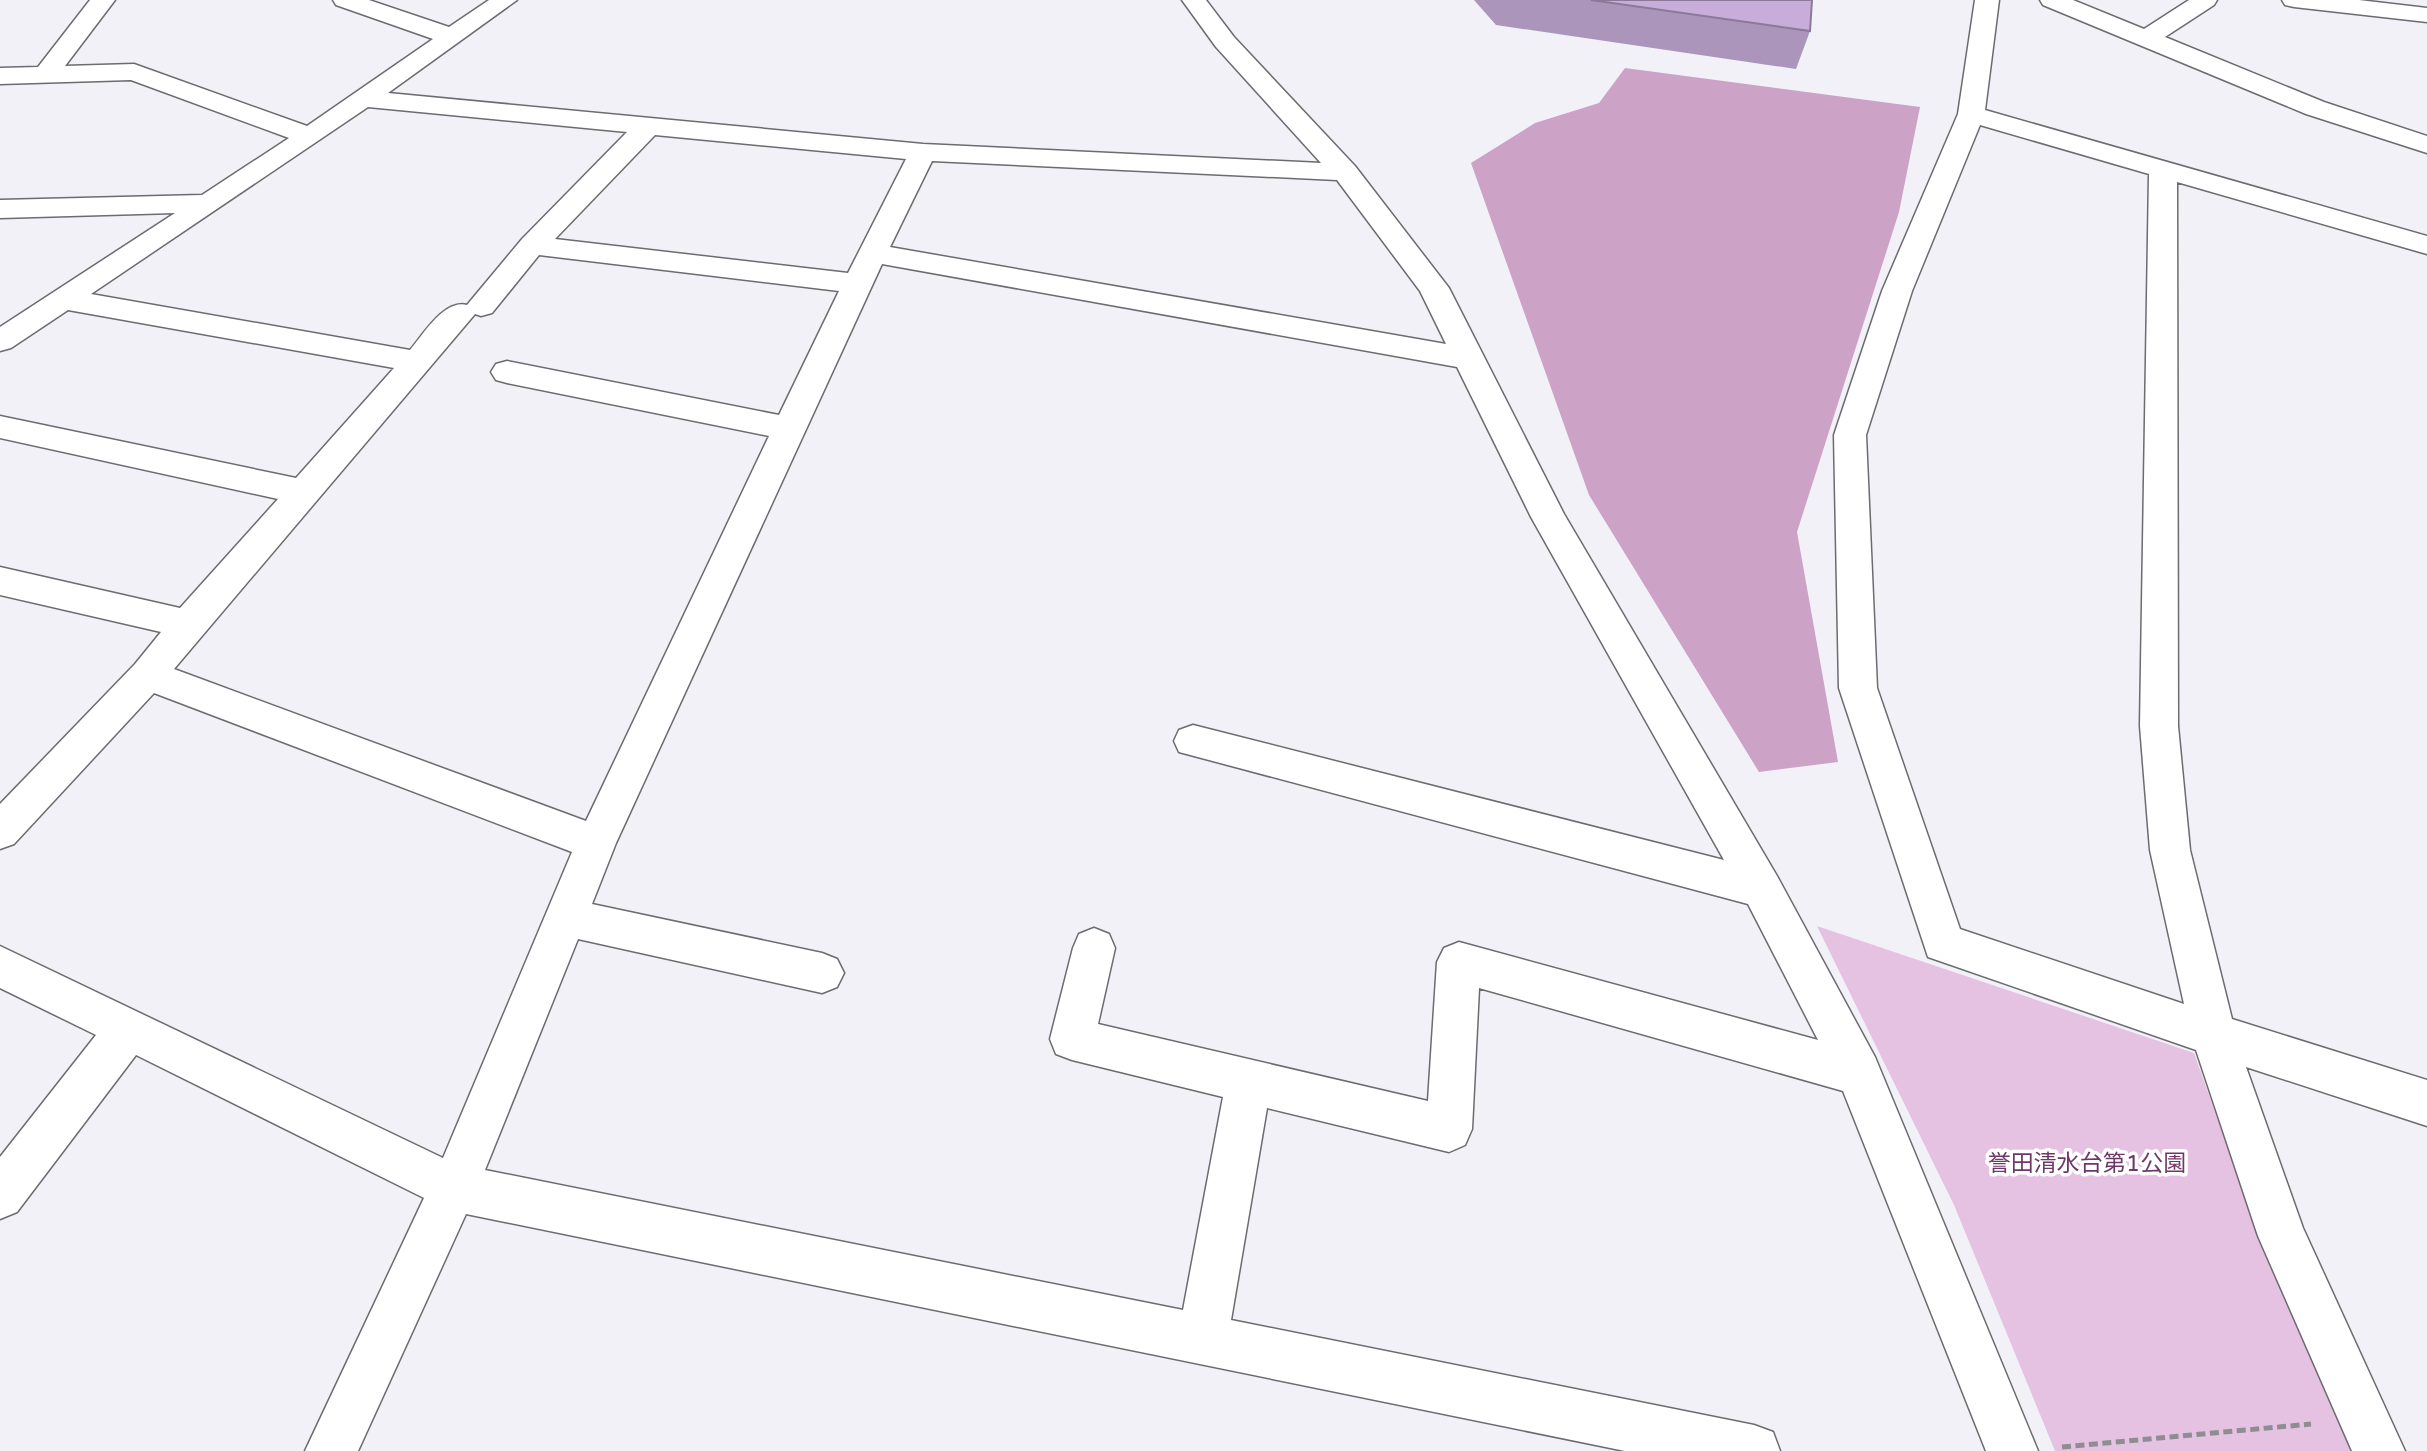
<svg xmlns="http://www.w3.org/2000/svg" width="2427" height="1451" viewBox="0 0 2427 1451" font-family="'Varela Round','Noto Sans JP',sans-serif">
<rect width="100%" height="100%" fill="#f2f1f7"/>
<path fill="#e5c2e1" d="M1817,926L2194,1053L2265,1252L2354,1451H2055L1954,1205Z"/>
<path fill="#cca2c7" d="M1625,68L1920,107L1899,212L1797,532L1838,762L1759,772L1589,495L1471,163L1535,123L1599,103Z"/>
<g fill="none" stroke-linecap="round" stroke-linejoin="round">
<g stroke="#6b6b70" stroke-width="3">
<path id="minor" d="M90,0H115L65,66L134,64L307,126L433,39L336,5L333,0H369L449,27L489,0H517L388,93L923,144L1321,163L1216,47L1182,0H1206L1234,37L1355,166L1449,288L1564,514L1777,876L1875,1057L2038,1451H1986L1843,1091L1479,988L1472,1129L1465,1145L1449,1152L1267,1108L1231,1320L1754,1425L1773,1432L1780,1451H1625L466,1214L358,1451H305L424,1198L136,1055L17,1212L0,1219V1157L96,1035L0,988V946L443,1158L572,852L154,693L14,844L0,849V804L135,664L161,632L0,595V567L180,608L278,499L0,438V416L296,478L394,368L68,310L11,348L0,351V327L175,213L0,218V200L202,195L289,138L131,80L0,84V68L38,67ZM368,107L627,132L522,239L467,305C444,299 423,335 410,350L91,294ZM655,135L906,159L848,273L555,239ZM932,161L1337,180L1420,291L1446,344L890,247ZM539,255L839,291L779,415L507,361L496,364L491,372L496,380L507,383L769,436L586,821L174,669L475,314L481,316L492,313ZM882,264L1457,367L1531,517L1724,860L1193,725L1179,730L1174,741L1179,752L1748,904L1818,1040L1459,942L1444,948L1437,962L1428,1101L1098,1024L1115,948L1109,934L1094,928L1079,934L1073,948L1050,1039L1056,1054L1072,1060L1223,1097L1183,1310L485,1170L578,939L822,993L837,987L844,973L837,959L822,953L592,904L616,843Z
M1975,0H1999L1985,110L2427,236V254L2177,182L2178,726L2190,850L2232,1019L2427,1080V1126L2246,1067L2303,1228L2405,1451H2352L2258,1236L2196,1050L1928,957L1839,688L1834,435L1882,291L1958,114ZM1980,125L2149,174L2140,726L2150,850L2184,1004L1960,929L1877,688L1866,435L1912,291Z
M2040,0H2073L2144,29L2189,0H2217L2214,5L2165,37L2324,102L2427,136V153L2306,114L2043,5Z
M2282,0H2359L2427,8V22L2294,7L2285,5Z"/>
</g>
<path stroke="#8e8d92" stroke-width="5" stroke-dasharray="9 4.5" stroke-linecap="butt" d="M2062,1447L2311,1424"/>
<use href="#minor" fill="#fff" fill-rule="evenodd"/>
</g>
<path fill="#ac95bb" d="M1474,0H1812L1810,31L1796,69L1496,25Z"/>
<path fill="#c8adda" stroke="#8c7999" stroke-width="2" d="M1591,0H1812L1810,31Z"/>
<g text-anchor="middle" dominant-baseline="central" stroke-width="7" stroke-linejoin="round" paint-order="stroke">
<g font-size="23" fill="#6d3968" stroke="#fff">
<text x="2087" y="1164">誉田清水台第1公園</text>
</g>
</g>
</svg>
